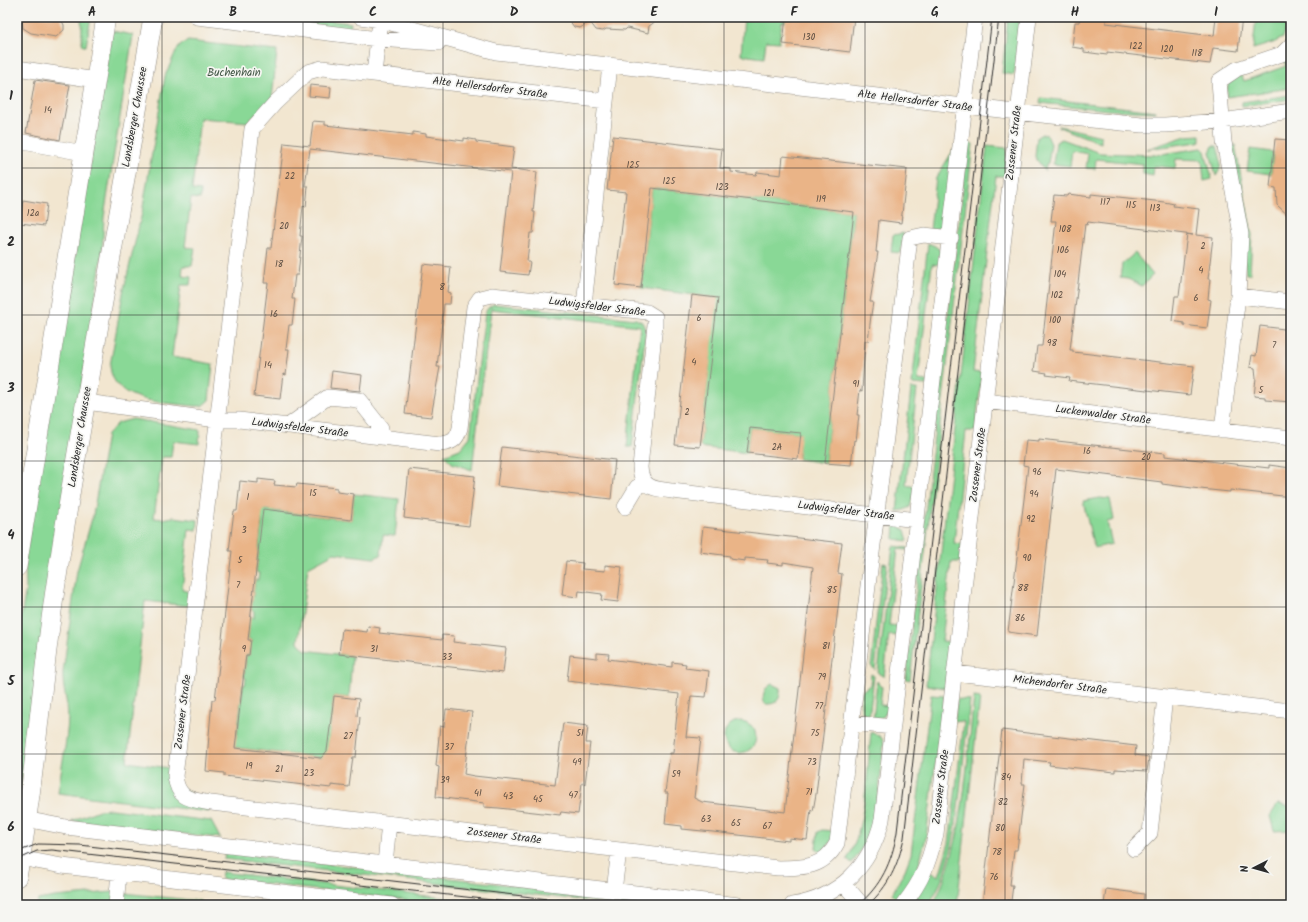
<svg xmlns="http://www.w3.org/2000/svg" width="1308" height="922" viewBox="0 0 1308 922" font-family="Kalam,sans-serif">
<rect width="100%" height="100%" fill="#f6f6f2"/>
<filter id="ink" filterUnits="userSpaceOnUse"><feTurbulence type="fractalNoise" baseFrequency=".025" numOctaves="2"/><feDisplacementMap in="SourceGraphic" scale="8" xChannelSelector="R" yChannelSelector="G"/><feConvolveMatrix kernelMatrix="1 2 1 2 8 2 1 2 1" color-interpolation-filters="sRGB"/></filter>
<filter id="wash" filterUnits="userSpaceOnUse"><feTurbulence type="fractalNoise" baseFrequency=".012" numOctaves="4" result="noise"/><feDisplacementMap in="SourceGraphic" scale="16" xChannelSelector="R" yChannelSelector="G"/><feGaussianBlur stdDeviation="0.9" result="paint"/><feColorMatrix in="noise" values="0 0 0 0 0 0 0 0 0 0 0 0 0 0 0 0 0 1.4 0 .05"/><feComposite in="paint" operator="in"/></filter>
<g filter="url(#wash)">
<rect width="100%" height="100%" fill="#f2e6d0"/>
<path fill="#89d896" stroke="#5a8260" d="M80,17H91L86,46H83C80,36 84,27 80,17Z
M247,17H296L351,23L350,30Z
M744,17H786L785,22H782L779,42L766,41L764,58L741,55Z
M1008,17H1023L1014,75L1002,73Z
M1256,17L1281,18L1286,27L1283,38L1273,43L1253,49Z
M112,31L133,35L104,217L102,254L20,791L17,790V642L26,588L25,557Z
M188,41L277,51L272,99L248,122L200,118L192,190L201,191L200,199L191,198L185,247L195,248L192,266H183L182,276L191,277L190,285H181L172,357L213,364L209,400L202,406H194C165,402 113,404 110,366L123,293L142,213L165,76L176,51L181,45Z
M1287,57L1291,58V88L1227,97L1228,84L1241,73L1244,81L1286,66L1284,58Z
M1291,95V99L1242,106V102Z
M1041,98L1156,111V112L1109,110L1040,103Z
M1059,126L1101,136V143L1059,127Z
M1042,134L1047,135L1051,144L1048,163L1046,164L1045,171L1035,157L1037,137Z
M1200,135V141L1198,142L1147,149L1186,136Z
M1062,139L1100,153L1155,155L1202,148L1205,151L1212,179L1204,181L1202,160L1176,159L1175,168L1154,166L1153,176L1143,174V164L1096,159L1095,169L1086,168L1088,154L1072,151L1070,166L1053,164L1056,142Z
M968,144H973L910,680L906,679Z
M1235,145L1252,235L1250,274H1246L1231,146Z
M987,146L1007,148L1004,176H996L973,372L982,373L975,431H966L954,543L962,544L960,562H951L942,641L951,642L945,688L926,685Z
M1213,146H1217C1220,157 1224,166 1216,176L1210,152Z
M954,149L946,219C942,227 939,229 930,230L936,178Z
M1250,149L1273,152L1271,174L1247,171Z
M652,188L854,212L825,463L798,459L800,433L750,428L747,453L700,447L717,298L641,288Z
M904,233L901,253L891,252L893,235Z
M928,243L935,246L941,251V265L932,264L918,380L927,381V385L912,384Z
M1135,253L1153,275L1142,286L1128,279L1120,278L1122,264Z
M494,304L636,319L642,322L646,331L645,337L632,447H627L640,326L491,309L472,470L452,463L444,455L460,449L470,437L485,313L488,308Z
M911,389H917L906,485L915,487L910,507L904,510L897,511Z
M133,419L200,430L199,444L173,441L171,457H162L154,518L163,519L173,517L198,520L197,530L189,529L182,590L190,592L189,606L145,601L127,762L169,768V777L208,808L209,812L58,793C61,768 67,743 68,718C68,702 62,688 63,672L77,571L93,515L107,435L118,423Z
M354,494L399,499L395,536L383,535L381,555L374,558L334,553L308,567L298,642L305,650L352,656L349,698L334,696L328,746L331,759L230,747L237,736L243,685H245L246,678L244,677L246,655H249L251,640H248L250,617L254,618V611L251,610L255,580H258L259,573L256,572L262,522L258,509L351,520Z
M1100,498L1110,499L1114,520L1107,522L1112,544L1094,548L1083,501Z
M895,524L905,530L908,541L894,539Z
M893,546L908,548V550L898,549L889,625L899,626L898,636L889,635L884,677L878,673Z
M883,563L887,564L875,670L871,666Z
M871,674L874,676L869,718C858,712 861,701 862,691L870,685Z
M877,681L882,687L880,705L890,706L883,717L873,720Z
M772,684L780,688C781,700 776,705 765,704C761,696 764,688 772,684Z
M931,695L944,696L926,838L918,867L909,884L898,900L892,894L905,870L911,854Z
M974,697L980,698L957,905H933C965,843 966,765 974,697Z
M957,699L970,700C967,727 964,755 961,782C956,823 953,870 928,905H912L930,872L939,876L949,843L952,820L964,722L955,721Z
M724 737a16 16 0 1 1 32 0a16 16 0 1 1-32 0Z
M871,732L881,737L884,743C878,789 881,825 852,863L847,859C865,835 868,763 871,732Z
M1278,804L1291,807V830L1274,831L1270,816Z
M111,809L211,821L220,838L71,821L99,810Z
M822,830L834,831L833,838L823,853L816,848L818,832Z
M225,852L682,905H625L224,859Z
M222,872L504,905H448L221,879Z
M113,892L200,901L206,905H37L38,900L55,897Z"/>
<g id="blocks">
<path fill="#eab487" d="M22,17H60L64,25V30L56,37L31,33L23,28Z
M567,17H662L649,26L648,33L627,28L625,30L606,29L603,31L596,30L590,22L580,28L574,27Z
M786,17H854L850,52L783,44Z
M1080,17H1106V23L1214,36L1216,17H1242L1238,51L1213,48L1210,64L1107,52V55L1084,52V49L1072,47L1075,22H1079Z
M35,80L70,85L60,140L26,133Z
M310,85L331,87L330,98L309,96Z
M313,121L325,122V125L413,135V132L426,134V136L464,141V138L476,140V142L514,147L511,169L537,172L533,212H535L533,233H530L527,262H530L528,275L500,272L511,172L310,149L305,186H308L306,207L303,206L300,236H302L298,275H295L292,299H295L292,325H289L286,349H289L286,375L283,374L280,399L254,396L268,283H264L268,248H271L284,143L310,146Z
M613,136L722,149L720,168L731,169V172L756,175L757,172L781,175L783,156L907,169L901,223L879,220L876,252H878L870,302H873L871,315L868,341H865L862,391L860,390L857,415H859L856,441L854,440L851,465L825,463L854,212L652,188L641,288L615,285L626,192L607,190Z
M1275,139L1291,140V218L1277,205L1276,188L1270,187Z
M1068,194L1091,197V194L1164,202L1174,204L1173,206L1199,209L1196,235L1213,237L1208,279H1210L1208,299L1211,300L1207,328L1184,325V323L1172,321L1175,296H1179L1187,234L1193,235L1088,222L1087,225L1085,224L1070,350H1073V352L1194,366L1190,395L1069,381L1070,378L1046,375L1047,373L1034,371L1037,346H1042L1056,221H1051L1054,195L1067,196Z
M23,200L47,204L44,226L20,223Z
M423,264L451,267L448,292L451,293L450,304H444L437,367H440L431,417L405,414Z
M692,295L718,298L700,447L675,445Z
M1260,326L1284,329V333L1291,334V402L1265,400V397L1254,396L1256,378L1255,368L1250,367L1252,355L1256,356Z
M332,371L362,375L360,391L330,388Z
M750,428L801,433L798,459L747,453Z
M1039,439L1165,453V456L1269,468V465L1291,468V497L1230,490V492L1200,489L1162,484V482L1056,469L1037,636L1008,632L1028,466L1023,465L1026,440L1039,441Z
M502,447L615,460L611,499L497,486Z
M409,469L475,476L469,526L404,518Z
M258,479L275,481L274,485L296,487L297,484L337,488V492L354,494L351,520L263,509L248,640H251L249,655H246L235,748L321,758L327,751L334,696L359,699L357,716L360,717L356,757H353L349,787L331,785V788L224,776V773L206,771L212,700H215L232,551H229L234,511H237L240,481L258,483Z
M703,527L842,543L838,573L842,574L816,794L813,811L811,810L807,840L789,838V841L713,832L682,829V826L665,824L668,793H665L670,753H673L679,694L567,681L570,655L597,658V653L609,654L608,659L672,667V662L686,664L685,668L709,671L706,697L691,696L686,737L701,738L694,798L702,802L785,812L813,567L783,562V565L767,563L768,560L745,558V561L730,559V556L700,552Z
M566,561L583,563L582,569L605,571V565L622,567L618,602L601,600L602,594L579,591L578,597L562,595Z
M368,626L380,628L379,633L442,640V635L454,636L453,642L506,648L503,673L339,654L342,629L367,632Z
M446,709L472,712L464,774L474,776L555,785L563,723L588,726L586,743H590L585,784L582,783L578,814L561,812L560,815L499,808L484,807V803L436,797L439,767L436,766L440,726L444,727Z
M1002,730L1136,746L1135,755L1149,757L1147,771L1115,769V772L1049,765L1050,762L1024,759L1022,784H1025L1022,809L1017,850H1014L1010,885H1013L1011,901L1008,900V905H982Z
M1106,889L1144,894L1143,905H1104Z"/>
</g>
</g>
<g filter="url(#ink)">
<use href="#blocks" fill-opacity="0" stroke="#8e887e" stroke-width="1"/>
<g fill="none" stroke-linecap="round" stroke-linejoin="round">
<g stroke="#8e887e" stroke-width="16">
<path id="minor" d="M197,17L378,39L438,43
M361,17L380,20L496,52L1042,115L1142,125H1165L1222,121L1291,111
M17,68L96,80
M374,74L379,29
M606,101L322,68L308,72L275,103L252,129L175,776C178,800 190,799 211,803L778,868C803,868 824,868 837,843L910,238L924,235L951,238
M17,141L84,153
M1238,296L1291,302
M584,305L610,65
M985,401L1291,438
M86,402L217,420H239L440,444C452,443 457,440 460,428L474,307L480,298L492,295L647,312L655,317V325L640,467C641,488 654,489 672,491L917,520
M288,426L328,397L359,400L381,428V437
M1222,430L1238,296L1241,234L1224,142L1219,81L1237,69L1282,54L1291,45
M625,507L637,487L645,482
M955,673L1291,711
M852,723L893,727
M25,819L66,827L739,905
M1134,849L1150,833L1165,697
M20,858L62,866L392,905
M385,864L389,823
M844,884L862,905
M614,891L619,850
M116,905L119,873
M792,905C839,898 871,866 882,820L975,17
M903,905C923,880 928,864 936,834L1029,17"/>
</g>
<g stroke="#8e887e" stroke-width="20">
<path id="major" d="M17,567L106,17
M17,877C36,778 41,677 57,577C85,390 122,204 153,17"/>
</g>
<use href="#minor" stroke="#fff" stroke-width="15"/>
<use href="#major" stroke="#fff" stroke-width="19"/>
<path stroke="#2b2b2b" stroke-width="1" d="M17,852L38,844L80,845L601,905
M17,860L37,851L52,850L536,905
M858,905C881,886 892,862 897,832L992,17
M868,905C889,886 898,865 904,838L999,17"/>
</g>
</g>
<path fill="none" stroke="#2b2b2b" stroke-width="1" stroke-opacity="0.55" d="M162,17V905M303,17V905M443,17V905M584,17V905M724,17V905M865,17V905M1005,17V905M1146,17V905M17,168H1291M17,315H1291M17,461H1291M17,607H1291M17,754H1291"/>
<g text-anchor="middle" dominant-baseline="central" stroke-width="3.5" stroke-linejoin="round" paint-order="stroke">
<g font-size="9" fill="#5b4d42">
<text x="809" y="37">130</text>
<text x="1136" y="46">122</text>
<text x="1167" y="49">120</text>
<text x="1197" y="53">118</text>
<text x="48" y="110">14</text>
<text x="633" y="165">125</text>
<text x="290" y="176">22</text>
<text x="669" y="181">125</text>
<text x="722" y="187">123</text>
<text x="769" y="193">121</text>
<text x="821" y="199">119</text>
<text x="1105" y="202">117</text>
<text x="1131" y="205">115</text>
<text x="1155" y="208">113</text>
<text x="33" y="213">12a</text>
<text x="284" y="226">20</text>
<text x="1065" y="229">108</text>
<text x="1203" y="246">2</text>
<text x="1063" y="250">106</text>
<text x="279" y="264">18</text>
<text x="1201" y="270">4</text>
<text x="1060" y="274">104</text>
<text x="442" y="287">8</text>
<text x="1057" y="295">102</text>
<text x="1196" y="298">6</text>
<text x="274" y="314">16</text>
<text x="699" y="318">6</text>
<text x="1055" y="320">100</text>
<text x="1052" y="343">98</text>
<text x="1274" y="345">7</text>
<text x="694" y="362">4</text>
<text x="268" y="365">14</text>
<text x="856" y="384">91</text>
<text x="1261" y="390">5</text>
<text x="687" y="412">2</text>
<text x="777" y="447">2A</text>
<text x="1087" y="451">16</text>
<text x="1146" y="457">20</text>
<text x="1037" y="472">96</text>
<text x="313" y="493">15</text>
<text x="1034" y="494">94</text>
<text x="248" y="497">1</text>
<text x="1031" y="519">92</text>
<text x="244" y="530">3</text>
<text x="1027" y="558">90</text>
<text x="240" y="560">5</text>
<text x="238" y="585">7</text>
<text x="1023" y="588">88</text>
<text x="832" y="590">85</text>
<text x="1020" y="618">86</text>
<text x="826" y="646">81</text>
<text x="244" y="649">9</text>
<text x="374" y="649">31</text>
<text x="447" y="657">33</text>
<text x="822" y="677">79</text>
<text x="819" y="706">77</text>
<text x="580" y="733">51</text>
<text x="815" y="733">75</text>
<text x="348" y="736">27</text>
<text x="449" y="747">37</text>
<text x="577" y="762">49</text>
<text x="812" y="762">73</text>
<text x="249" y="766">19</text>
<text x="279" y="769">21</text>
<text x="309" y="773">23</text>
<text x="676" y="774">59</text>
<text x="1006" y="777">84</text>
<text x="445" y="780">39</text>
<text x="809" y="792">71</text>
<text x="478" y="793">41</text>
<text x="573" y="795">47</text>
<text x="508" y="796">43</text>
<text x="538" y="799">45</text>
<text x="1003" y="802">82</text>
<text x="706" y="819">63</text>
<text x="736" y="823">65</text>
<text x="767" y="826">67</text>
<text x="1000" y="828">80</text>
<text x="997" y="852">78</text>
<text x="994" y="877">76</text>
</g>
<g font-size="11" fill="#425646" stroke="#f6f6f2">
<text x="234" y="73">Buchenhain</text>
</g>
<g font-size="11" fill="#2b2b2b" stroke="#f6f6f2">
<text transform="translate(490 88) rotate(7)">Alte Hellersdorfer Straße</text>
<text transform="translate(915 101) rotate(7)">Alte Hellersdorfer Straße</text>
<text transform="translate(135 117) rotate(-80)">Landsberger Chaussee</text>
<text transform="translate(1014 143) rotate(-84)">Zossener Straße</text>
<text transform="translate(597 307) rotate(7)">Ludwigsfelder Straße</text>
<text transform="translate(1103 415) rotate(7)">Luckenwalder Straße</text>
<text transform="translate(300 428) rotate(7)">Ludwigsfelder Straße</text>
<text transform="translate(80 437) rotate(-81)">Landsberger Chaussee</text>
<text transform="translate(978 465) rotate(-83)">Zossener Straße</text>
<text transform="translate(846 511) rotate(7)">Ludwigsfelder Straße</text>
<text transform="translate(1060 685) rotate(7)">Michendorfer Straße</text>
<text transform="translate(183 712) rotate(-83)">Zossener Straße</text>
<text transform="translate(941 787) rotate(-83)">Zossener Straße</text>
<text transform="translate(504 836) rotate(7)">Zossener Straße</text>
</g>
</g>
<rect width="1308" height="922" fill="none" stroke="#f6f6f2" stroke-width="44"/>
<g transform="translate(1254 868) rotate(264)" stroke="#f6f6f2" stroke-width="3" paint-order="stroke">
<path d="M0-3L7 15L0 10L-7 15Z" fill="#2b2b2b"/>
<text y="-6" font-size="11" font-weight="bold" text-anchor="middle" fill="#2b2b2b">N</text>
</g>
<rect x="22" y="22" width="1264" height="878" fill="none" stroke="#2b2b2b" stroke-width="1.5"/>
<g font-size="13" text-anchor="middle" font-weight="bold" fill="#2b2b2b">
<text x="92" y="16">A</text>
<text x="233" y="16">B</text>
<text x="373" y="16">C</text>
<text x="514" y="16">D</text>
<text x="654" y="16">E</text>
<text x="794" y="16">F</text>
<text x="935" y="16">G</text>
<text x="1075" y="16">H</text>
<text x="1216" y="16">I</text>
<text x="11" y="100">1</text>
<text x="11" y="246">2</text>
<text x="11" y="392">3</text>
<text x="11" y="539">4</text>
<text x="11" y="685">5</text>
<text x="11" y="831">6</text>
</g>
</svg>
